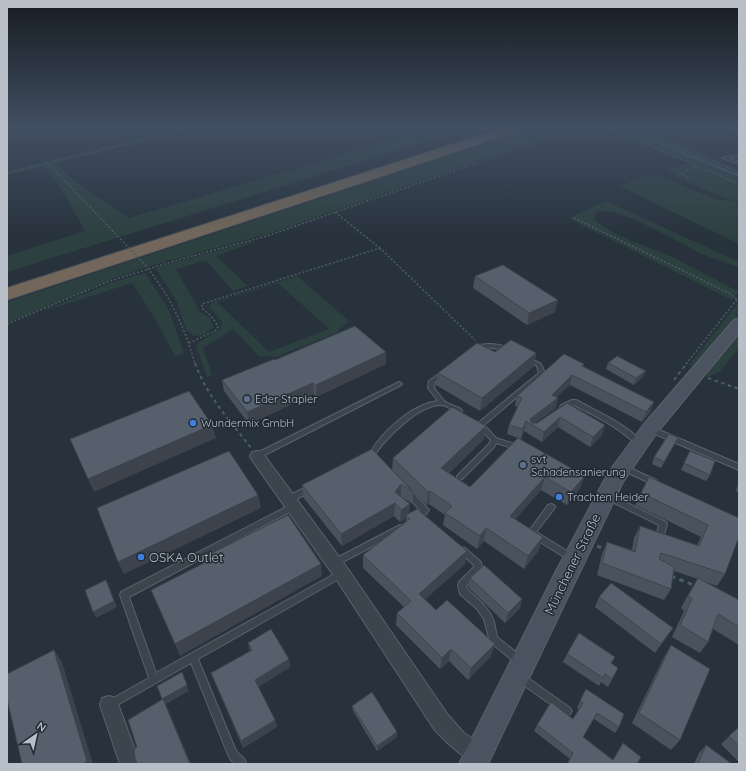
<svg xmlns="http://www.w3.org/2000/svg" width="746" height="771" viewBox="0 0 746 771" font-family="Quicksand,sans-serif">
<rect width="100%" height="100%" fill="#28323d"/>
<path fill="#2d4040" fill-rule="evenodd" d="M180,129H194L64,160L57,164L75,181L129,218L429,129H466L7,272V256L85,231L66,196L46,168L42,167L7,175V171Z
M498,129H504L79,267L77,264Z
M530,129H569L268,234L153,265L117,277L7,323V302Z
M605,129H620L739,177V199L734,201L739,203V244L620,186L650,175H654L719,200L734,201L687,182L666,170L688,163Z
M626,129H639L739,169V174Z
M606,201L739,262V267C728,263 717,260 707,256C681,245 621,205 596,212L594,219C613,237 642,244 665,254C690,265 714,279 739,292L732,300L568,218Z
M262,239L216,256L248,286L233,291L206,260L176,269L200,312L210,318L214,327L203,335L194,336L186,329L177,302L156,269L161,266Z
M145,273L168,308L184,353L175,356L153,315L132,283L41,312L110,283Z
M297,276L349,321L336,333L276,357L259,356L233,329L203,348L212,375L207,377L196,346L198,343L221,329L222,322L209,307L211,303ZM278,283L329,329L269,352L217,302Z
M738,303L739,314L692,366L689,365Z
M739,333V348L720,371L708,377L706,376L710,367Z"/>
<path fill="#425265" d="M620,129H626L739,174V177Z"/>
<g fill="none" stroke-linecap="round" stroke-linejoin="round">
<g stroke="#5a626b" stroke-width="2">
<path id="service" d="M739,154V156L728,158L739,162V164L722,158Z
M488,344C496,344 505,345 512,350L509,352C497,348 488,346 476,350L473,348L478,345Z
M528,357L541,364L545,373L544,374L484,425L496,438L521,446L522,448L521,450H519L496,443L494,447L462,479L460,480L458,479L457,477L458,475L489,444L491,440L478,427L477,425L478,423L539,373L537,366L526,360L525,359L526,358Z
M443,371L446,373L435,382L434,388L445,402L461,409L462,411L461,413C454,414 449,405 441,405C419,405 388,436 376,453L378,459L377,461H373L370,453C382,432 412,404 438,401L428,388L429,381Z
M399,382L401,383L402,384L401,385L259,458H255L254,456L255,454Z
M572,400H576C596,411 629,425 642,443L641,445H637C618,427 596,416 574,405L565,409H561L560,407L561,405Z
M648,427H652L739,464V470L648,431L647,429Z
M624,465L656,480L658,482L656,484L654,485L652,484L622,470L621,468L622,466Z
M308,486L311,487L312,489L311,491L291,502L288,503L285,502L284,500L285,498Z
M408,489L411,490L429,510C426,515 419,522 413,520L412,518L420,510L405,494L404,492L405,490Z
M607,493L666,522L667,524L663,538L660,539L657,538L656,536L659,525L604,498L603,496L604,494Z
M294,503L297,504L298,506L297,508L129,597L156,673L338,572L341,570L344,572L345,574L344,576L198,659L236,751L245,760L246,764H234L229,757L191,663L114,707L111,709L108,707L106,704L108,701L149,678L120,595L121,592Z
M551,504L554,505L555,507L554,509L537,531L538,533L575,556L576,558L575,560L572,561L569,560L532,537L529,531L548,505Z
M400,525L403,526L404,528L403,530L337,565L334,566L331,565L330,563L331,561Z
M462,547L465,548L481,562L482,568L481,570L466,586L467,589L483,604L490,613L494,622L497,637L523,658L524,661L523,664L520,665L517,664L490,642L484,619L477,609L460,594L458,585L459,582L474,567V565L459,552L458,550L459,548Z
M521,673L570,708L572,711L570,714L567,716L564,714L518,681L516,678L518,675Z"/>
</g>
<g stroke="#5a626b" stroke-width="2">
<path id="minor" d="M257,451L262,452L348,569L448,715L464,733L485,747L488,754L485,761L478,764C460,756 447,743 434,729L336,579L252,460L250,456L252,452Z
M109,696L116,698L140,764H120L100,705L102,698Z"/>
</g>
<g stroke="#5a626b" stroke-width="2">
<path id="secondary" d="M739,318V333L656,434L623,482L488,764H459L555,573L608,473L644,424L734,320Z"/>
</g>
<g stroke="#474f58" stroke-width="2">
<path id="motorway" d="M500,129H518L516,132L7,300V288Z"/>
</g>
<path stroke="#4c5d5f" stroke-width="1.5" stroke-dasharray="2 2" stroke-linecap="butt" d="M610,129L697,166
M633,129L739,172
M725,129L739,133
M48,163L112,230
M7,173L188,129
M688,177L680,173L697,166L739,184
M335,212L381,249
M574,218L729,293L739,301
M145,265C170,295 185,328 195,364
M7,324L107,282L174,261L267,236L574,129
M189,343L215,331L218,327L213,318L202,308V304L377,249H381L475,340
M686,364L739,297"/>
<path stroke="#4c5d5f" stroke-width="2" stroke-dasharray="3.5 3.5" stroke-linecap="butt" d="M195,363C206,395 231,422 251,448
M708,378L739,389
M674,380L687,363"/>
<path stroke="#4c5d5f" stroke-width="3" stroke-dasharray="4.5 4.5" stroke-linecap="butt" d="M597,546L605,549
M671,576L696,586"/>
<use href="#service" fill="#3c444d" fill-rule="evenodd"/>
<use href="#minor" fill="#3c444d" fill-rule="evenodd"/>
<use href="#secondary" fill="#4a535f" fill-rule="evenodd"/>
<use href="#motorway" fill="#72675a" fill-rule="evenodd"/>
<path stroke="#4c5d5f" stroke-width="1.5" stroke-dasharray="2 2" stroke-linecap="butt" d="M112,230L145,265"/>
</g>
<path fill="#4a535d" d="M475,276L555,312L527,325L473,288Z
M495,352L536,353L534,366L480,411L436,385L438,373Z
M275,360L386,364L316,397L314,394L249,424L224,391L222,380Z
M608,363L643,377L634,385L606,369Z
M584,364L583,366L651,411L642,422L570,385L556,397V408L535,423H537L567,403L602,435L590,447L558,427L542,442L524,431L521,439L507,434L509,425L518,407L515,406L517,396Z
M486,426L484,439L449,473L470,487L518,438L580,488L567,505L541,490L515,519L539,550L524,569L484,541L477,549L443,525L445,515L429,504L427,505L404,482L413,492V504L403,498L410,514L467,551L465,564L425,599L436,610L491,656L468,680L449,661L440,669L396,625L397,613L404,607L363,568V555L406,521V518L400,522L394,516L342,546L303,497L302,485L392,471L393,458Z
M678,438L675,444L661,468L652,464L654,457Z
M690,451L710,475L706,481L681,470Z
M739,481V492L736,491Z
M641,493L739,518L725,574L717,586L703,581L739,600V645L713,629L708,642L700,653L672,637L684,611L681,608L690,591L698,579L674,571L671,589L664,600L597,575L602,554L607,542L632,550L634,538L640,526L697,545L701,537L635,505Z
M470,578L522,599L520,608L505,623L468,587Z
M599,597L667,637L655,653L595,607Z
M248,643L289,659L290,667L258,687L275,720L277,727L243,748L211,673L250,651Z
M671,645L680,740L671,750L632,723L664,657Z
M567,654L611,663L618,668L608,687L601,682L599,686L563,662Z
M586,689L619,727L615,733L594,719L583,737L613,760L623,743L637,764H567L570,759L534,731L537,725L573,719L579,709L577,708Z
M352,706L397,732V737L377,751L353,711Z
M739,727V762L721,744Z
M706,745L732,764H694L699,753Z"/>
<path fill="#3c434c" d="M558,300L555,312L527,325L529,313Z
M386,352V364L316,397V385Z
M536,353L534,366L480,411L482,398Z
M646,371L643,377L634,385L636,378Z
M572,375L570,385L549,404L552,395Z
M313,383L314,394L249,424L247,412Z
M558,398L556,408L532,425L530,419Z
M654,402L651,411L642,422L646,412Z
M560,417L558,427L542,442L544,432Z
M526,421L524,431L521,439L523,429Z
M212,425L216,438L94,492L88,479Z
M605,425L602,435L590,447L593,437Z
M486,426L484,439L440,481L441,468Z
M678,438L675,444L661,468L664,462Z
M585,476L580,488L567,505L571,492Z
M545,477L541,490L507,529L510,516Z
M401,484V496L395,504V492Z
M430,491L429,504L427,505L428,492Z
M258,495L261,508L124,574L118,562Z
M395,503L394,516L342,546L341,534Z
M410,504L409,516L406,515V518L400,522L401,510Z
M486,528L484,541L477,549L480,536Z
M543,537L539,550L524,569L528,556Z
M467,551L465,564L418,606L419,594Z
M321,564L322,576L180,656L175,644Z
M106,580L109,586L117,607L96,618L93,612Z
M522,599L520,608L505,623L508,613Z
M673,628L667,637L655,653L661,644Z
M495,644L491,656L468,680L471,668Z
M451,649L449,661L440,669L442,658Z
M54,650L62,662L93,764H83Z
M289,659L290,667L257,688L255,680Z
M182,672L189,691L166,704L191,764H190L162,699Z
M275,720L277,727L243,748L241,741Z
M397,732V737L377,751V746Z"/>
<path fill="#56606c" stroke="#3c434c" d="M503,265L558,300L529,313L475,276Z
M355,326L386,352L316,385L313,383L247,412L222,380L274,359L275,360Z
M511,340L536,353L482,398L438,373L477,343L495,352Z
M564,354L584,364L582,366L654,402L646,412L572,375L552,395L558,398L530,419L532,423H537L567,403L605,425L593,437L560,417L544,432L526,421L523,429L509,425L522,398L517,396Z
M617,356L646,371L636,378L608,363Z
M189,391L212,425L88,479L70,439Z
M452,407L486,426L441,468L470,487L518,438L585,476L571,492L545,477L510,516L543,537L528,556L486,528L480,536L445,513L452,506L430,491L428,492L393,458Z
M669,434L678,438L664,462L654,457Z
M372,449L413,492L401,484L395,492L410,504L401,510L395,503L341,534L302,485Z
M229,451L258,495L118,562L97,508Z
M690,451L715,461L710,475L684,463Z
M649,477L739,518V537L725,574L661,553L659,559L674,567L671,589L602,563L607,542L635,552L640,526L699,546L708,525L641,493Z
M417,509L467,551L419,594L436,610L447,600L495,644L471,668L451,649L442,658L397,613L411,601L363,555L410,519L406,515Z
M288,515L321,564L175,644L151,590L204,563L202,558Z
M484,565L522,599L508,613L470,578Z
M698,578L739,600V627L718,614L708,642L680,625L692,599L688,596Z
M106,580L114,601L93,612L85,590Z
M611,583L673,628L661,644L599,597Z
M271,629L289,659L255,680L275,720L241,741L211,673L252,650L248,643Z
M579,633L615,657L611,663L618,668L612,679L605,674L603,678L567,654Z
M671,645L710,669L680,740L639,713Z
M54,650L87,761L83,764H22L7,699V674Z
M182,672L187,685L162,699L157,686Z
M586,689L624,714L619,727L597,713L583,737L613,760L623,743L641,757L637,764H569L568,763L573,753L537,725L551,702L573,719L583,703L580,701Z
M372,692L397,732L377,746L352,706Z
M163,699L190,764H137L135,758L134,749L137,747L128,720Z
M739,727V746L729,736Z
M706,745L732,764H698Z"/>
<linearGradient id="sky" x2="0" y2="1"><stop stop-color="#161c22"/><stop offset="0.54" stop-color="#424f62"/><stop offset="1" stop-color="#424f62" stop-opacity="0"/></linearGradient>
<rect width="746" height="237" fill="url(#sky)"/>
<g fill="#5c6f8a" stroke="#212932" stroke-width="1.5">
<circle cx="247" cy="399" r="4"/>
<circle cx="523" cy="465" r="4"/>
</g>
<g fill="#3f7fe0" stroke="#212932" stroke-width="1.5">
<circle cx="193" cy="423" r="4"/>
<circle cx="559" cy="497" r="4"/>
<circle cx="141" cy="557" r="4"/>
</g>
<g text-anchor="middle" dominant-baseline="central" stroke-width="3" stroke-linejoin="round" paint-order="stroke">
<g font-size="11" fill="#b8bfc8" stroke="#212932" text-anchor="start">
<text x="255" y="399">Eder Stapler</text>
<text x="201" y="423">Wundermix GmbH</text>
<text x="531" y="459">svt<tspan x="531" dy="13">Schadensanierung</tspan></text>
<text x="567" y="497">Trachten Heider</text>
</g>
<g font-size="13" fill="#b8bfc8" stroke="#212932" text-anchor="start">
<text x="149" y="557">OSKA Outlet</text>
</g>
<g font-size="13" fill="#b8bfc8" stroke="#212932">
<text transform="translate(572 564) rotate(-64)">Münchener Straße</text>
</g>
</g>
<rect width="746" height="771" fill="none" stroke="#b8bfc8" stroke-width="16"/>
<g transform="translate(36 735) rotate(34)" stroke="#212932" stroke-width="3" paint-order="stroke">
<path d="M0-3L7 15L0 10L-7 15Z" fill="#b8bfc8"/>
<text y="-6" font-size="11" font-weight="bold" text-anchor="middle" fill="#b8bfc8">N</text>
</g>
</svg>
